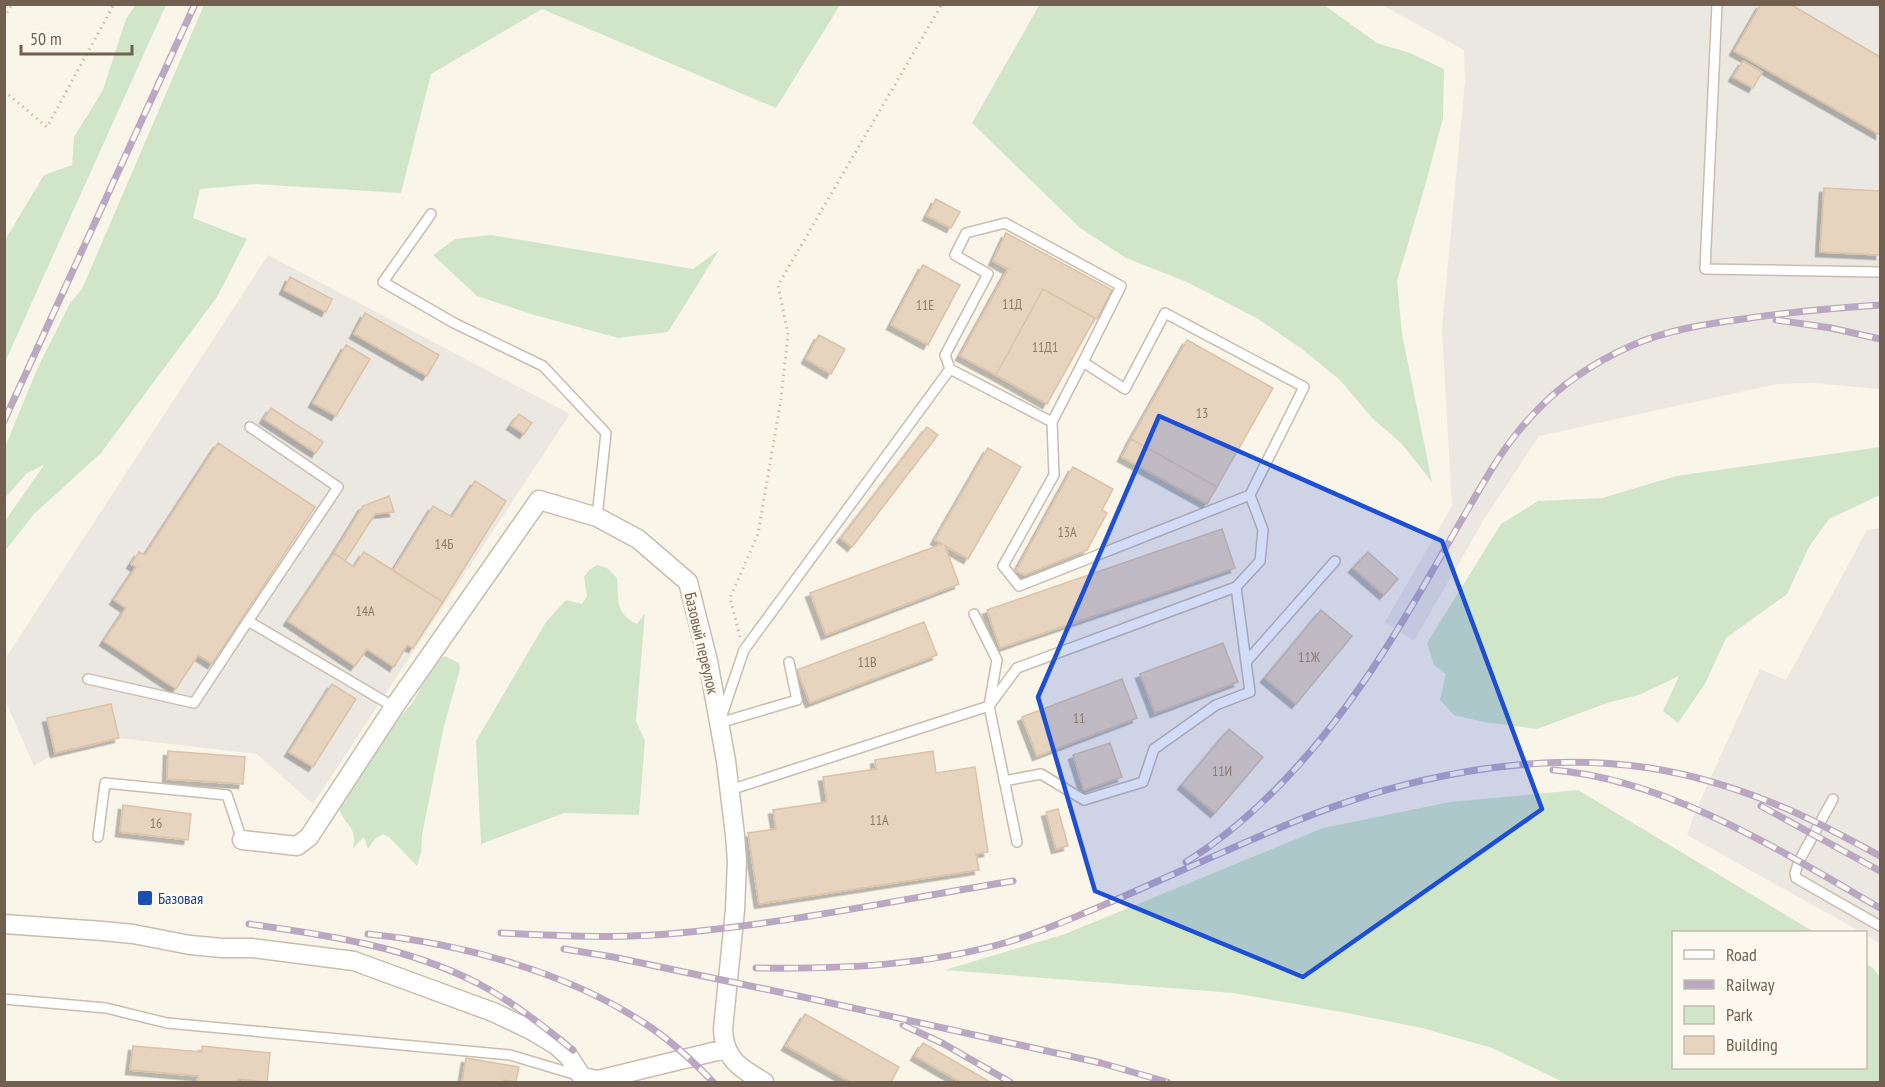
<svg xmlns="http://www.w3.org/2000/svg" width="1885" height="1087" viewBox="0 0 1885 1087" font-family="'PT Sans Narrow',sans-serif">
<defs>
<filter id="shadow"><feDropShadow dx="-4.5" dy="4.5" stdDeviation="0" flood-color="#0004"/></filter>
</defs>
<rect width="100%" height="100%" fill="#faf5e9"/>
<path fill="#ebe8e2" d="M1382,5H1880V389L1813,383L1777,384L1539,436L1483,521L1414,641L1385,622L1452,506L1442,328L1465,81L1464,50Z
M268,255L570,414L313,804L257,754L119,738L55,753L34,766L5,700V659Z
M1880,528V944L1866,935V932H1861L1687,835L1696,810L1760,669L1786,680L1867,530Z"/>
<path fill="#d1e6c9" d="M136,4L166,5L5,362V240L44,175L72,165L74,137L103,90L126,19Z
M1040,4L1324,5L1377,43L1410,53L1444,69L1443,118L1425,186L1397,281L1402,334L1432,482L1401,443L1372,418L1340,380L1302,349L1258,319L1187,282L1126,258L1080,228L972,123Z
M204,5V4L840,5L776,108L542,9L431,74L401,193L255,184L200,189L193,218L247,239L217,297L101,453L34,514L5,551V521L44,465L27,473L5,498V447L38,367L70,303L82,289Z
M491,235L693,269L719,250L668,332L618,338L531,314L477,296L433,255L455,239Z
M1880,447V495L1829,519L1809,547L1787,594L1726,638L1705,684L1678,723L1663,711L1679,676L1639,695L1607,703L1537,729L1484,722L1454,715L1440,700L1446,674L1434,665L1427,643L1501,524L1538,501L1602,498L1676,476Z
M597,565L607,568L617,578C619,599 614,613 637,624L645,613L636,721L645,741L639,815L564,813L481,844L476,741L546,622L566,600L582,604L587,596L584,577L589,570Z
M445,656L459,663L460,669L444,726L422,835L421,853L417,866L389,837L383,834L375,839L368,849L364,837L353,848C359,824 340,825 339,803L394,724L413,702L431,670L439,659Z
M1578,790L1814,932H1674V1068H1866V963L1873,968L1880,977V1082H1563L1492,1048L1422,1028L1347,1013L1233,993L945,970L1065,934L1323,828L1450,802Z"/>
<path fill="#e7d4bf" stroke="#dcc2a7" stroke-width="1.5" filter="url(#shadow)" d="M1761,4H1790L1880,57V135L1734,51Z
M1743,61L1762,72L1753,88L1733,77Z
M1824,188L1880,191V255L1820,252Z
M936,199L960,212L951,228L927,216Z
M1006,233L1112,290L1097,319L1043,289L996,375L960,356L1008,269L993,261Z
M923,265L960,285L928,345L891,325Z
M290,277L332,299L326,312L284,290Z
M1043,289L1095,318L1047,404L996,375Z
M365,313L439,355L427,376L354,334Z
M819,335L845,349L831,374L806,359Z
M1187,340L1273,388L1217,487L1131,439Z
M346,345L370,359L336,416L313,403Z
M271,408L323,442L316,453L264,419Z
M519,414L532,423L524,434L511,425Z
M927,427L938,435L852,547L841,538Z
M1131,439L1217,487L1207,504L1122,457Z
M218,443L315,507L212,664L198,655L176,689L104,641L126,608L114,600L136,567L131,564L139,552L145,555Z
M988,448L1021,467L968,559L945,546L959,584L826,635L810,593L942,544L935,540Z
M1073,467L1113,489L1102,510L1107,513L1087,550L1025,575L1016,571Z
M475,481L506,501L443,602L393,571L433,506L452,517Z
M389,496L394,512L375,514L345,561L334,553L363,506Z
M1222,529L1235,568L1000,648L987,610Z
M364,552L443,602L413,648L407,645L394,667L367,649L355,666L288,621L334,553L354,567Z
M1368,552L1398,579L1384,595L1353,568Z
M1321,610L1352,636L1296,704L1265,678Z
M924,622L937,655L810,703L797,670Z
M1223,643L1238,682L1155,713L1140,674Z
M1122,679L1137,718L1037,756L1022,717Z
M332,684L356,699L313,767L289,752Z
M111,704L119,738L55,753L47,718Z
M1229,729L1263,757L1215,813L1182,785Z
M1110,743L1122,777L1084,790L1073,755Z
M168,751L245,757L243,784L167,779Z
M933,751L936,773L975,767L988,852L976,854L979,870L759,904L748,833L776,829L773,810L827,802L823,777L876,769L875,760Z
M123,805L191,814L188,840L120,832Z
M1058,809L1068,846L1056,849L1046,812Z
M805,1014L899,1067L891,1082H850L786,1046Z
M923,1043L990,1082H960L915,1056Z
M133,1046L202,1052V1046L270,1053L267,1082L238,1079L237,1082H197L198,1076L130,1070Z
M466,1058L519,1067L516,1082L503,1080V1082H462Z"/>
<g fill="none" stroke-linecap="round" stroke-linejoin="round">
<g stroke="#c8bdae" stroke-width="12">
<path id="lane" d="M1717,4L1705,269L1880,272
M431,214L383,282L454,323L543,366L606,433L597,517
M950,369L945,355L988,274L955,255L966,233L1005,223L1121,286L1083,362
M250,427L338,487L248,621L394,707
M1236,587L1260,561L1263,530L1250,495L1304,387L1165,313L1125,389L1083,362L1052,422L1054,475L1003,566L1019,586L1250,495
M974,614L997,660L989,706L1017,842
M1246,662L1335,561
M88,679L194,703L248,621
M722,715L744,650L950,369L1052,422
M719,723L797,700L789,662
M730,790L989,706L1017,668L1236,587L1250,692L1216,705L1154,749L1143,782L1084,800L1041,774L1004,781
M1833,799L1799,861L1795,873L1796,878L1880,926
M98,837L105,783L227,795L242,840
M4,999L106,1008L167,1023L510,1055L577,1075"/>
</g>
<g stroke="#c8bdae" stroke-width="21">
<path id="street" d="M242,840L297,846L309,837L394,707L539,500L597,517L638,539L688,582L708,661L726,761L735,835L737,861L735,910L723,1029C724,1059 740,1068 764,1082
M4,924L103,931L133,934L190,945L222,948H252L354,961L493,1012L531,1030L556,1045L569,1057L582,1077L598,1080L725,1049"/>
</g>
<path stroke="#d1bda7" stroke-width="3" stroke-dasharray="1.5 4.5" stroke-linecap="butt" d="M4,18L12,4
M4,91L47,127L114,4
M740,637L730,598L758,534L781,399L788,334L778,285L942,4"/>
<use href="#lane" stroke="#fff" stroke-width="9"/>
<use href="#street" stroke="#fff" stroke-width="18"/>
<g stroke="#baa8c3" stroke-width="7">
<path id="rail" d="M1776,320L1831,328L1880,339
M4,421L195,4
M1553,770C1667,779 1783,852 1880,908
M1761,806L1880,871
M1186,862C1274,807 1342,720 1396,632C1421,592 1444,550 1468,509C1486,478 1504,446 1529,419C1557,387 1594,362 1633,345C1667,330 1706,324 1743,319C1789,312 1834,308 1880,305
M249,924C328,935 408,947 479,984C513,1002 543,1026 573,1050
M501,933C560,936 621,939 679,933C791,923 902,899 1013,881
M368,934C459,943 567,972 644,1023C669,1039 692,1060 713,1082
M564,949L613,957L817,1000L1101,1063L1167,1082
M756,968C842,969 925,966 1008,942C1044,931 1078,916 1113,901C1172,875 1231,848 1291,823C1403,777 1529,750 1650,768C1694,775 1739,789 1780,806C1815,820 1848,839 1880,856
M903,1025L944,1044L1010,1082"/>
</g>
<use href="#rail" stroke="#fdf9ef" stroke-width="4.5" stroke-dasharray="14" stroke-linecap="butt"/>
</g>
<path fill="#1d4ed8" fill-opacity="0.2" stroke="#1d4ed8" stroke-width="4.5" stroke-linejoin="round" d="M1159,416L1442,541L1542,809L1303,977L1095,891L1038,697Z"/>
<rect fill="#1a4fb4" stroke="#fdf9ef" stroke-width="2" x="137" y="890" width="16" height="16" rx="3"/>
<g text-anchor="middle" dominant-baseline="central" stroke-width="6" stroke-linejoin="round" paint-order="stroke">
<g font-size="14" fill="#8e7d6c">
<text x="1012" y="304">11Д</text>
<text x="925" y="305">11Е</text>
<text x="1045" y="347">11Д1</text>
<text x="1202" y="413">13</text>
<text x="1067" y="532">13А</text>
<text x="444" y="544">14Б</text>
<text x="365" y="611">14А</text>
<text x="1309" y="657">11Ж</text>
<text x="867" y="662">11В</text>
<text x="1079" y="718">11</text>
<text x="1222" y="771">11И</text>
<text x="879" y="820">11А</text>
<text x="156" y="823">16</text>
</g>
<g font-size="16" fill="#716050" stroke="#fdf9ef">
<text transform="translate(702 643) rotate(77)">Базовый переулок</text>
</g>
<g font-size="16" fill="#164399" stroke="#fdf9ef" text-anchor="start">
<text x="158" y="898">Базовая</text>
</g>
</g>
<rect width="1885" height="1087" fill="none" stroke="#716050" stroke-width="12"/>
<rect x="1672" y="931" width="195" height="138" fill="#fdf9ef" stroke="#c5bcaf" stroke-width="1.5"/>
<rect x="1684" y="950" width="30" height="9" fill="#ffffff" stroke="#c5bcaf" stroke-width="1.5"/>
<text x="1726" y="961" font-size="18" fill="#716050">Road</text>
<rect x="1684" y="980" width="30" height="9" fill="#baa8c3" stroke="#c5bcaf" stroke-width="1.5"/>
<text x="1726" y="991" font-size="18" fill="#716050">Railway</text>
<rect x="1684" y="1006" width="30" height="18" fill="#d1e6c9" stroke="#c5bcaf" stroke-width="1.5"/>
<text x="1726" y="1021" font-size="18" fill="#716050">Park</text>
<rect x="1684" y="1036" width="30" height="18" fill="#e7d4bf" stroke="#c5bcaf" stroke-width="1.5"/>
<text x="1726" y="1051" font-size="18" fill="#716050">Building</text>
<path d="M21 45v9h111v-9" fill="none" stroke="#716050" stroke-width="3"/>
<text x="30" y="45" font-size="18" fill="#716050" stroke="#fdf9ef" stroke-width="4.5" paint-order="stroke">50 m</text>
</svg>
